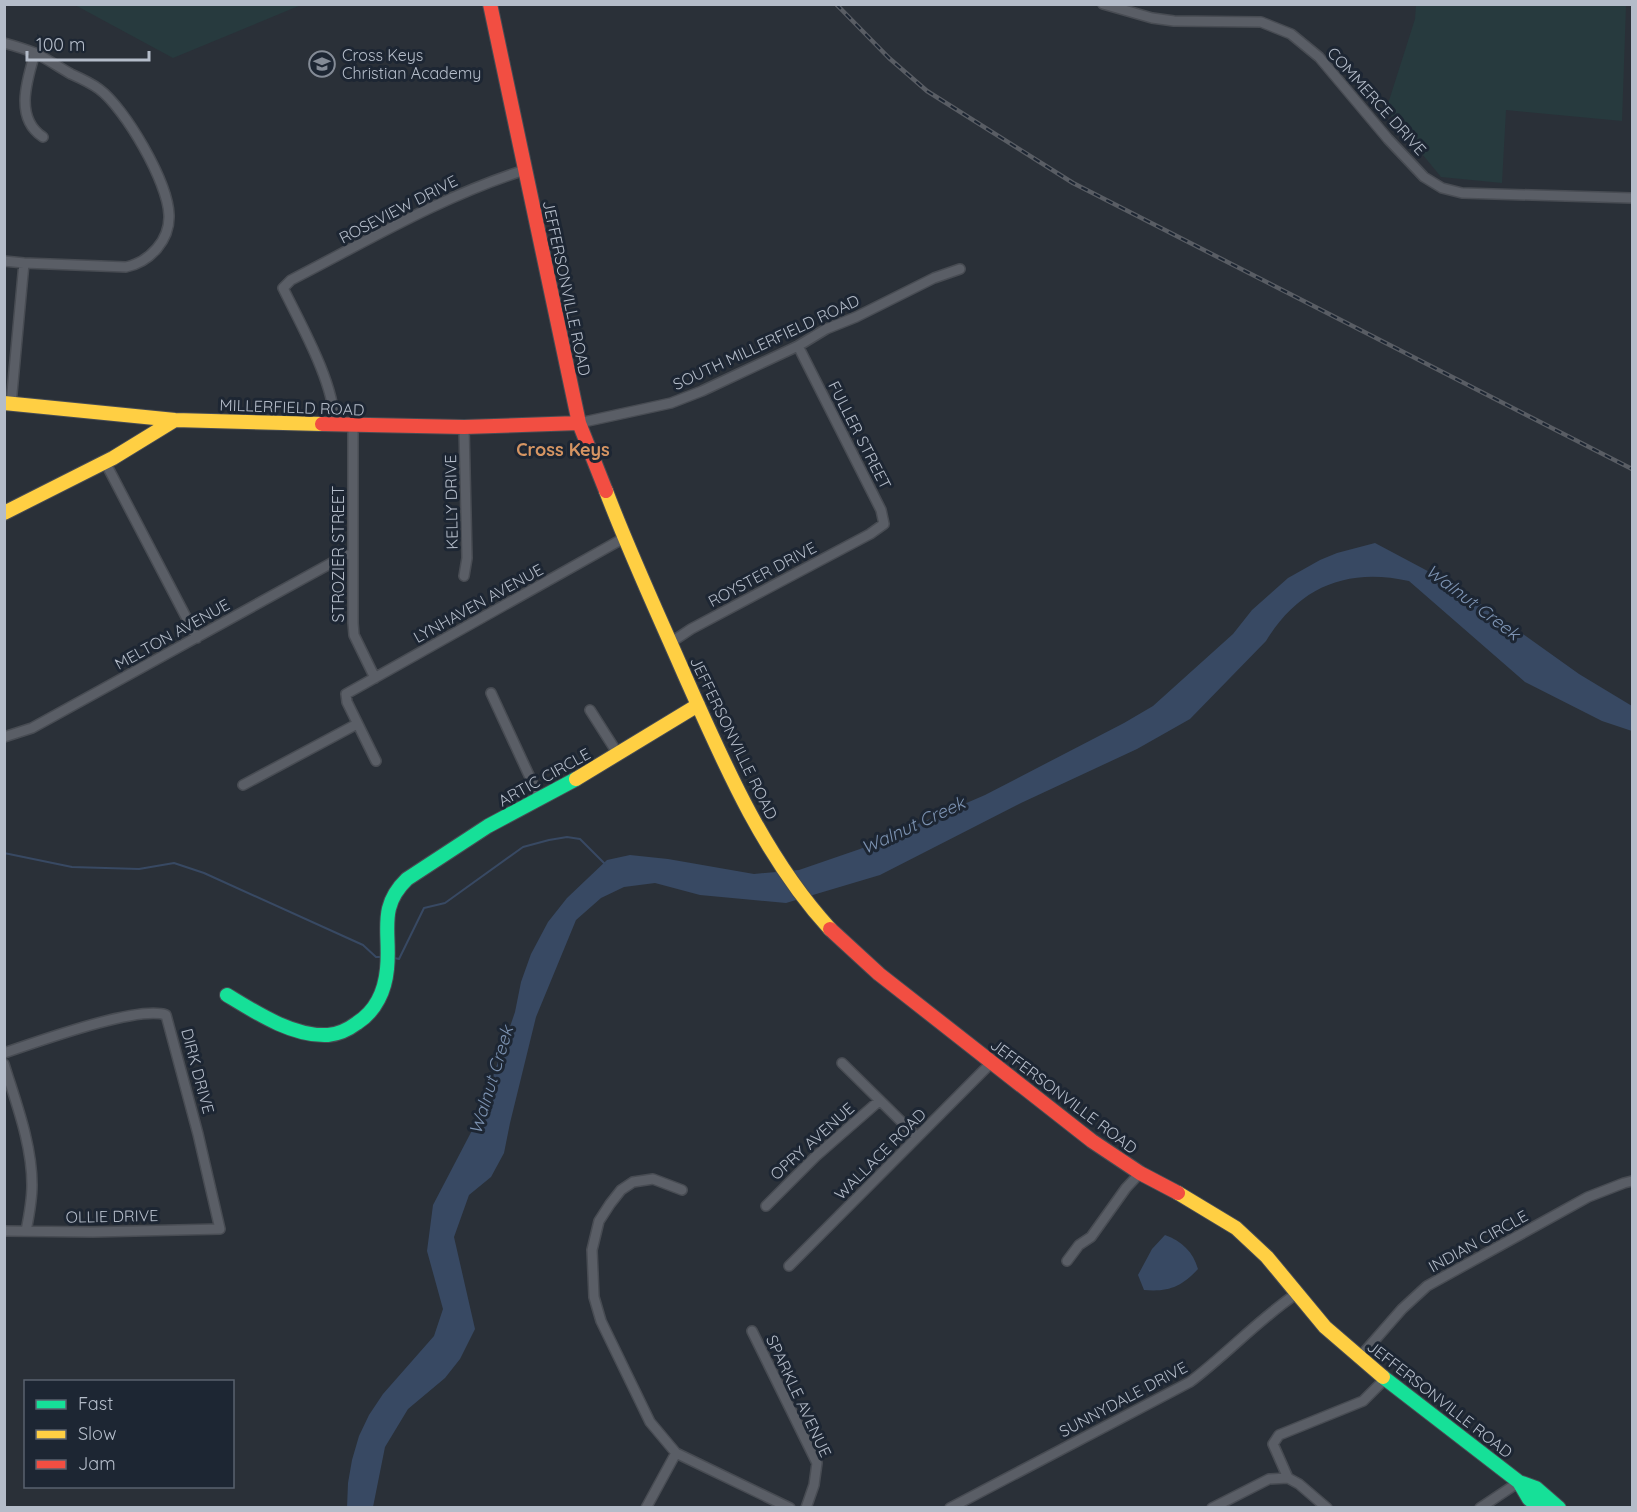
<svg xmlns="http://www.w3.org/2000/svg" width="1637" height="1512" viewBox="0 0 1637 1512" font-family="Quicksand,sans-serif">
<rect width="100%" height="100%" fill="#2a3038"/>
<path fill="#273a3e" d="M75,5H301L173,58Z
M1416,5H1626L1622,121L1506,110L1502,183L1441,177L1386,110L1415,19Z"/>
<path fill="#384963" d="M1375,543L1454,585L1579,674L1632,706V731L1602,721L1525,682L1409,581C1347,567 1299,587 1266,641L1190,719L1137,749L1021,803L880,875L786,903L700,895L655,883L624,887L601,898L576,920L536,1017L510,1123L504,1153L491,1177L469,1195L454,1237L475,1329L460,1359L445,1378L408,1409L385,1447L373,1507L347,1508L348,1483L352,1460L359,1436L369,1415L383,1394L434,1336L443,1309L427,1251L433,1205L479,1117L515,1012L521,982L531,954L548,922L567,898L607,860L630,855L668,859L754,874L799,870L860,849L985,795L1124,723L1153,706L1233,634L1252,610L1288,578L1320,560L1337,553Z
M1165,1235C1182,1241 1193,1252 1198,1269C1181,1287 1169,1292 1144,1290L1138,1275L1152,1249Z"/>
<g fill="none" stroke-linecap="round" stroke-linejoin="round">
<path stroke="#384963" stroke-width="2" d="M4,853L72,867L139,869L174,863L204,873L363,945L376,957H381
M394,958L399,959L424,908L445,903L523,847L549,840L567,837L580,839L605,864"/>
<g stroke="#484c53" stroke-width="12">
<path id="street" d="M1103,4L1152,18L1174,21L1261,22L1291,34L1319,57L1388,139L1424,177L1442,188L1462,193L1632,198
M4,43C15,46 25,49 35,53C47,59 59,67 71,74C80,78 91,83 99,89C125,108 168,182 169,215C170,240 150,262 126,267L24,263L4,261
M35,53C27,80 14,118 43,137
M11,404L24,263
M579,423L671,403L702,391L798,346L826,329L856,317L934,278L960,269
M334,424C336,386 300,323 283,288L291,280C367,241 442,196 525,170
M353,426V623L354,635L375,678
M464,427L467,558L464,576
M105,462L197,638
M670,643L691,629L870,534L884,524L881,510L798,346
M491,693L540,799
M590,710L618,754
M4,737L32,728L346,555L353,554
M376,761L347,702L346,694L624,538
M243,785L357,724
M4,1053C37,1042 138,1005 166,1015L198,1134L220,1229L93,1232L4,1231
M842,1063L917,1137
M4,1064C16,1103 32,1144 32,1185C32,1200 29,1216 26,1231
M682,1190L653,1179L633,1182L621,1190L610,1204L599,1221L592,1250L594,1297L601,1321L650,1422L676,1453L790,1508
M766,1206L816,1156L879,1101
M1067,1261L1079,1245L1091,1237L1126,1188L1140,1173
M789,1266L992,1062
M752,1331L817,1463L814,1485L806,1508
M1359,1358L1402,1309L1427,1286L1588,1197L1624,1183L1632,1181
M646,1508L676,1453
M950,1508L1190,1382C1227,1354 1258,1320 1296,1294
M1212,1508L1269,1479L1288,1478
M1327,1508L1299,1484L1288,1478L1273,1444L1279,1435L1363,1401L1386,1378
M1480,1508L1519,1482"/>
</g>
<g stroke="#484c53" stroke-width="16">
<path id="fast" d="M227,995C255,1012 293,1037 328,1035C339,1034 349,1029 357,1023C376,1011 385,990 387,969C391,932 377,908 407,879L488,826L576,779
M1383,1377L1519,1482L1536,1488L1559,1508
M1519,1482L1529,1499L1541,1508"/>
</g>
<g stroke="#484c53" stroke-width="16">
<path id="slow" d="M4,403L175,420L322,424
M606,491C630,554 658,614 685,676C724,764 764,857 830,929
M4,513L113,458L175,420
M576,779L698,705
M1178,1193L1236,1228L1267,1257L1325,1327L1383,1377"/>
</g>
<g stroke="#484c53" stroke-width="16">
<path id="jam" d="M490,4L579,423L606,491
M322,424L464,427L579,423
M830,929L879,974L1092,1141L1140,1173L1178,1193"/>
</g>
<use href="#street" stroke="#5a5e66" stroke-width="9"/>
<use href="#fast" stroke="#16e098" stroke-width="14"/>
<use href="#slow" stroke="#ffcf43" stroke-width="14"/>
<use href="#jam" stroke="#f24e42" stroke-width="14"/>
<g stroke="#595d64" stroke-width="4.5">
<path id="rail" d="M836,4L889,58L927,91L1073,183L1632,469"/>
</g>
<use href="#rail" stroke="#1d2633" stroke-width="2" stroke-dasharray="7" stroke-linecap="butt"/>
</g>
<defs>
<g id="school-ring" transform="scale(1.35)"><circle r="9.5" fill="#1d2633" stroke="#848b96" stroke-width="1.5"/><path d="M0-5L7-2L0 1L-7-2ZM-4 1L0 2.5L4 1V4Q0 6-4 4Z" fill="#848b96"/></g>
</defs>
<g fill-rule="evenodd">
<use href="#school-ring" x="322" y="64"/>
</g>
<g text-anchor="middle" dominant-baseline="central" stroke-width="6" stroke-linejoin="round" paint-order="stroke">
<g font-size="16" fill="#b4bcc9" stroke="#1d2633" text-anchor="start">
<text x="342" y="55">Cross Keys<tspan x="342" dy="18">Christian Academy</tspan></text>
</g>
<g font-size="16" fill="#b4bcc9" stroke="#1d2633">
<text transform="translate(1377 101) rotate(48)">COMMERCE DRIVE</text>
<text transform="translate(398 209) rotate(-27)">ROSEVIEW DRIVE</text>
<text transform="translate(567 288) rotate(78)">JEFFERSONVILLE ROAD</text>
<text transform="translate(766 342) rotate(-25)">SOUTH MILLERFIELD ROAD</text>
<text transform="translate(292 407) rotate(2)">MILLERFIELD ROAD</text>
<text transform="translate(860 435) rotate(63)">FULLER STREET</text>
<text transform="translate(451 502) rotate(-91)">KELLY DRIVE</text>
<text transform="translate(338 554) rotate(-90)">STROZIER STREET</text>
<text transform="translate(762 574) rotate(-28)">ROYSTER DRIVE</text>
<text transform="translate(478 603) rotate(-29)">LYNHAVEN AVENUE</text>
<text transform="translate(172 634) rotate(-29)">MELTON AVENUE</text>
<text transform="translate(734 738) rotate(64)">JEFFERSONVILLE ROAD</text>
<text transform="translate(544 777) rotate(-29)">ARTIC CIRCLE</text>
<text transform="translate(198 1071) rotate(75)">DIRK DRIVE</text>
<text transform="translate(1064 1096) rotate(37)">JEFFERSONVILLE ROAD</text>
<text transform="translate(812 1141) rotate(-42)">OPRY AVENUE</text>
<text transform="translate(880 1154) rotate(-45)">WALLACE ROAD</text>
<text transform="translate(112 1216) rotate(-1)">OLLIE DRIVE</text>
<text transform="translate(1478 1241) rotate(-29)">INDIAN CIRCLE</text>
<text transform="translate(799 1396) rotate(65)">SPARKLE AVENUE</text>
<text transform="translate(1123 1399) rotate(-28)">SUNNYDALE DRIVE</text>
<text transform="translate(1440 1399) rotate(38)">JEFFERSONVILLE ROAD</text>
</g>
<g font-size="18" font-weight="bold" fill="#d59563" stroke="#1d2633">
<text x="563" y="449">Cross Keys</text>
</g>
<g font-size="18" font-style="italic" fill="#7c92b1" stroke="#1d2633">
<text transform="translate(1473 602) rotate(37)">Walnut Creek</text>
<text transform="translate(913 825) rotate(-25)">Walnut Creek</text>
<text transform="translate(491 1080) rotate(-73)">Walnut Creek</text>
</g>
</g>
<rect width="1637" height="1512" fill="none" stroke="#b4bcc9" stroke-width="12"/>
<rect x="24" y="1380" width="210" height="108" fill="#1d2633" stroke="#59626f" stroke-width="1.5"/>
<rect x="36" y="1400" width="30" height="9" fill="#16e098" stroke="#59626f" stroke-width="1.5"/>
<text x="78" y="1410" font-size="18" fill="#b4bcc9">Fast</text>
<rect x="36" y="1430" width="30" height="9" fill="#ffcf43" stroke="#59626f" stroke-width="1.5"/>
<text x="78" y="1440" font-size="18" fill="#b4bcc9">Slow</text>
<rect x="36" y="1460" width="30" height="9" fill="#f24e42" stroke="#59626f" stroke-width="1.5"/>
<text x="78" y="1470" font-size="18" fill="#b4bcc9">Jam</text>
<path d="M27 51v9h122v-9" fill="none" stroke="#b4bcc9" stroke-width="3"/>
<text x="36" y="51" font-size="18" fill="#b4bcc9" stroke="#1d2633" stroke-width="4.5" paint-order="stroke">100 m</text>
</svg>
